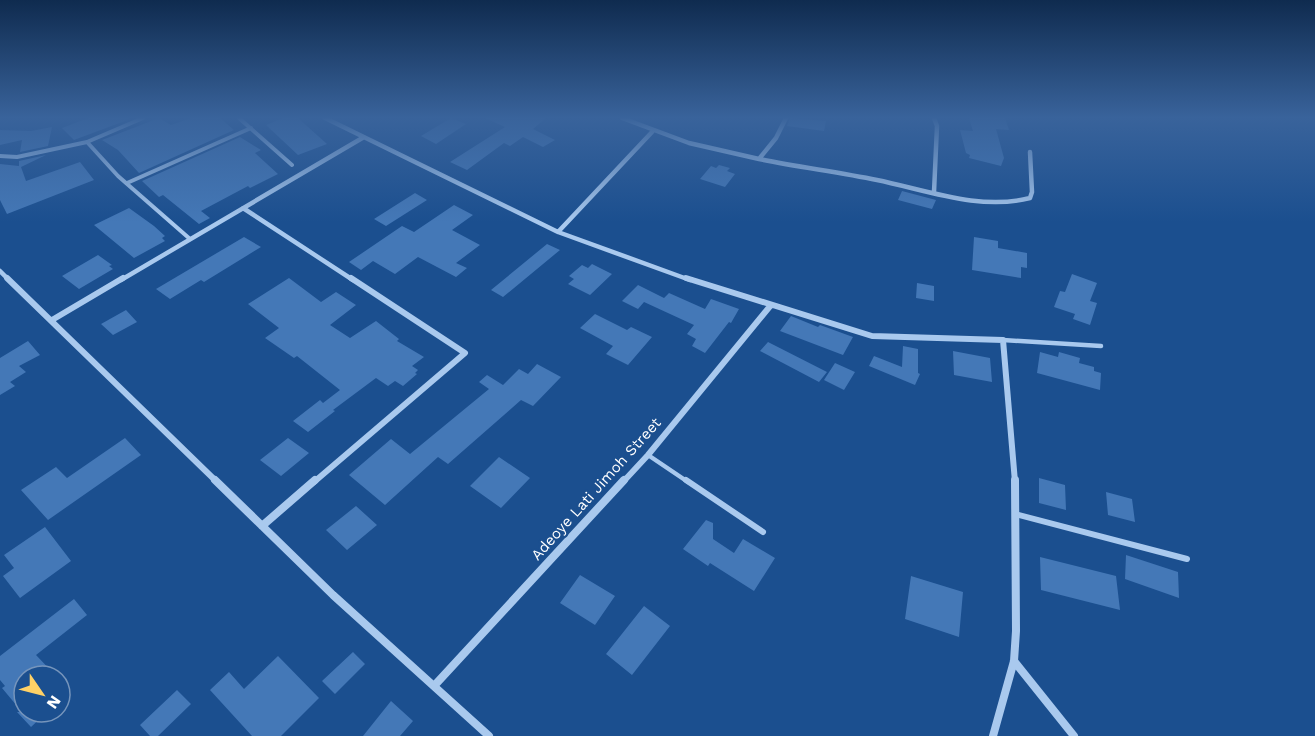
<svg xmlns="http://www.w3.org/2000/svg" width="1315" height="736" viewBox="0 0 1315 736" font-family="'Work Sans',sans-serif">
<rect width="100%" height="100%" fill="#1b4f8f"/>
<path fill="#4478b7" d="M88,118H128L130,119L74,140L62,128Z
M159,118L171,125L191,118H220L234,130L139,173L118,150L102,140Z
M283,118H298L327,144L298,155L266,125Z
M451,118L466,124L436,144L421,136Z
M485,118H546L533,129L555,140L543,147L523,137L510,146L504,143L467,170L450,162L505,127Z
M790,118L826,121L824,131L787,126Z
M969,118H1005L1009,130L996,129L1004,158L1001,166L969,158L970,155L966,153L960,130L973,131Z
M52,127L48,146L20,152L22,140L0,145V130L31,131Z
M240,137L261,150L255,153L278,174L250,188L248,186L201,211L210,218L199,224L163,195L159,197L142,181Z
M46,155L21,167L26,181L80,162L94,180L7,214L0,200V164L19,166V161Z
M719,165L730,168L727,171L735,174L725,187L700,179L711,166L716,168Z
M902,191L936,200L932,209L898,200Z
M415,193L427,200L386,226L374,219Z
M454,205L473,215L452,230L480,245L456,263L467,268L456,277L418,257L395,274L373,261L361,270L349,262L402,226L414,232Z
M129,208L154,226L165,236L162,238L165,241L134,258L94,225Z
M244,237L261,247L204,282L201,280L170,299L156,289Z
M974,237L998,241V248L1027,253V268L1021,267V278L972,270Z
M547,244L560,250L503,297L491,290Z
M98,255L112,265L109,266L113,269L79,289L62,276Z
M592,264L612,274L590,295L568,284L574,279L569,276L582,265L588,268Z
M1072,274L1097,283L1090,301L1097,303L1090,325L1073,319L1075,314L1054,307L1060,291L1065,292Z
M289,278L321,302L336,292L356,305L330,325L350,338L376,321L399,339L397,341L424,357L412,366L418,370L415,373L417,374L403,386L395,381L388,386L376,378L333,410L335,411L308,432L293,421L320,400L323,403L340,390L297,356L294,358L265,338L279,328L248,304Z
M917,283L934,286V301L916,298Z
M638,285L664,298L669,293L705,309L711,299L739,309L731,323L729,322L705,353L692,346L696,339L687,334L694,325L644,302L638,309L622,301Z
M126,310L137,322L113,335L101,324Z
M595,314L627,330L631,327L652,337L628,365L606,354L613,346L580,328Z
M791,316L818,327L820,325L853,337L843,355L780,331Z
M28,341L40,355L19,366L26,372L10,382L15,386L0,395V358Z
M768,342L827,372L819,382L760,351Z
M903,346L918,349V373L920,374L915,385L869,366L874,356L902,367Z
M953,351L990,358L992,382L954,375Z
M1040,352L1058,357L1059,352L1080,358L1079,363L1094,367V371L1101,373L1100,390L1037,373Z
M835,363L855,372L844,390L824,380Z
M537,364L561,377L533,406L521,400L448,464L438,457L385,505L349,475L391,439L410,454L489,389L479,382L487,375L503,385L519,369L528,374Z
M125,438L141,455L48,520L21,490L56,467L67,478Z
M288,438L309,453L281,476L260,460Z
M499,457L530,478L501,508L470,486Z
M1039,478L1065,485L1066,510L1039,503Z
M1106,492L1132,499L1135,522L1108,515Z
M356,506L377,525L347,550L326,530Z
M706,520L713,523V539L734,553L743,539L775,558L754,591L710,563L708,566L683,549Z
M45,527L71,561L20,598L3,576L14,568L4,555Z
M1126,555L1178,572L1179,598L1125,579Z
M1040,557L1116,576L1120,610L1041,590Z
M580,575L615,596L595,625L560,603Z
M911,576L963,592L959,637L905,619Z
M74,599L87,615L36,655L56,676H24V712H47L31,727L17,712H22L2,688L5,686L0,680V656Z
M644,606L670,626L632,675L606,654Z
M353,652L365,664L335,694L322,681Z
M278,656L319,698L281,736H252L210,690L229,672L244,689Z
M177,690L191,704L158,736H150L140,725Z
M391,701L413,721L400,736H363Z"/>
<g fill="none" stroke-linecap="round" stroke-linejoin="round">
<path stroke="#a9c9ee" stroke-width="4" d="M239,118L292,165
M87,142L143,118
M0,156L17,157L87,142L118,176L190,239
M127,183L251,128"/>
<path stroke="#a9c9ee" stroke-width="4.5" d="M1003,340L1101,346
M648,455L688,482"/>
<path stroke="#a9c9ee" stroke-width="6" d="M686,480L763,532
M1015,514L1187,559"/>
<path stroke="#a9c9ee" stroke-width="4.5" d="M325,118L558,232L652,132
M622,118L689,143L759,159L776,138L786,118
M934,118L937,126L934,192
M759,159C798,167 838,172 877,180C926,190 980,211 1030,198L1032,192L1030,152
M243,208L353,280
M558,232L690,280
M0,271L9,280
M121,280L364,137"/>
<path stroke="#a9c9ee" stroke-width="6" d="M7,278L217,482
M686,278L872,336L1003,340L1015,482
M52,320L123,278
M314,482L465,353L351,278
M623,482L648,455L771,305"/>
<path stroke="#a9c9ee" stroke-width="8" d="M215,480L333,595L489,736
M262,526L315,480
M1014,661L1074,736
M434,686L624,480
M993,736L1014,661L1016,631L1015,480"/>
</g>
<linearGradient id="sky" x2="0" y2="1"><stop stop-color="#0f2b4f"/><stop offset="0.53" stop-color="#39639b"/><stop offset="1" stop-color="#39639b" stop-opacity="0"/></linearGradient>
<rect width="1315" height="222" fill="url(#sky)"/>
<g text-anchor="middle" dominant-baseline="central" stroke-width="4.5" stroke-linejoin="round" paint-order="stroke">
<g font-size="15" fill="#fff" stroke="#1b4f8f">
<text transform="translate(596 489) rotate(-48)">Adeoye Lati Jimoh Street</text>
</g>
</g>
<g transform="translate(42 694) rotate(125)"><circle r="28" fill="#1b4f8f" stroke="#7695bc" stroke-width="1.5"/>
<path d="M0-4.5L10 22L0 15L-10 22Z" fill="#ffd166"/>
<text y="-9" font-size="16" font-weight="bold" text-anchor="middle" fill="#ffffff">N</text>
</g>
</svg>
